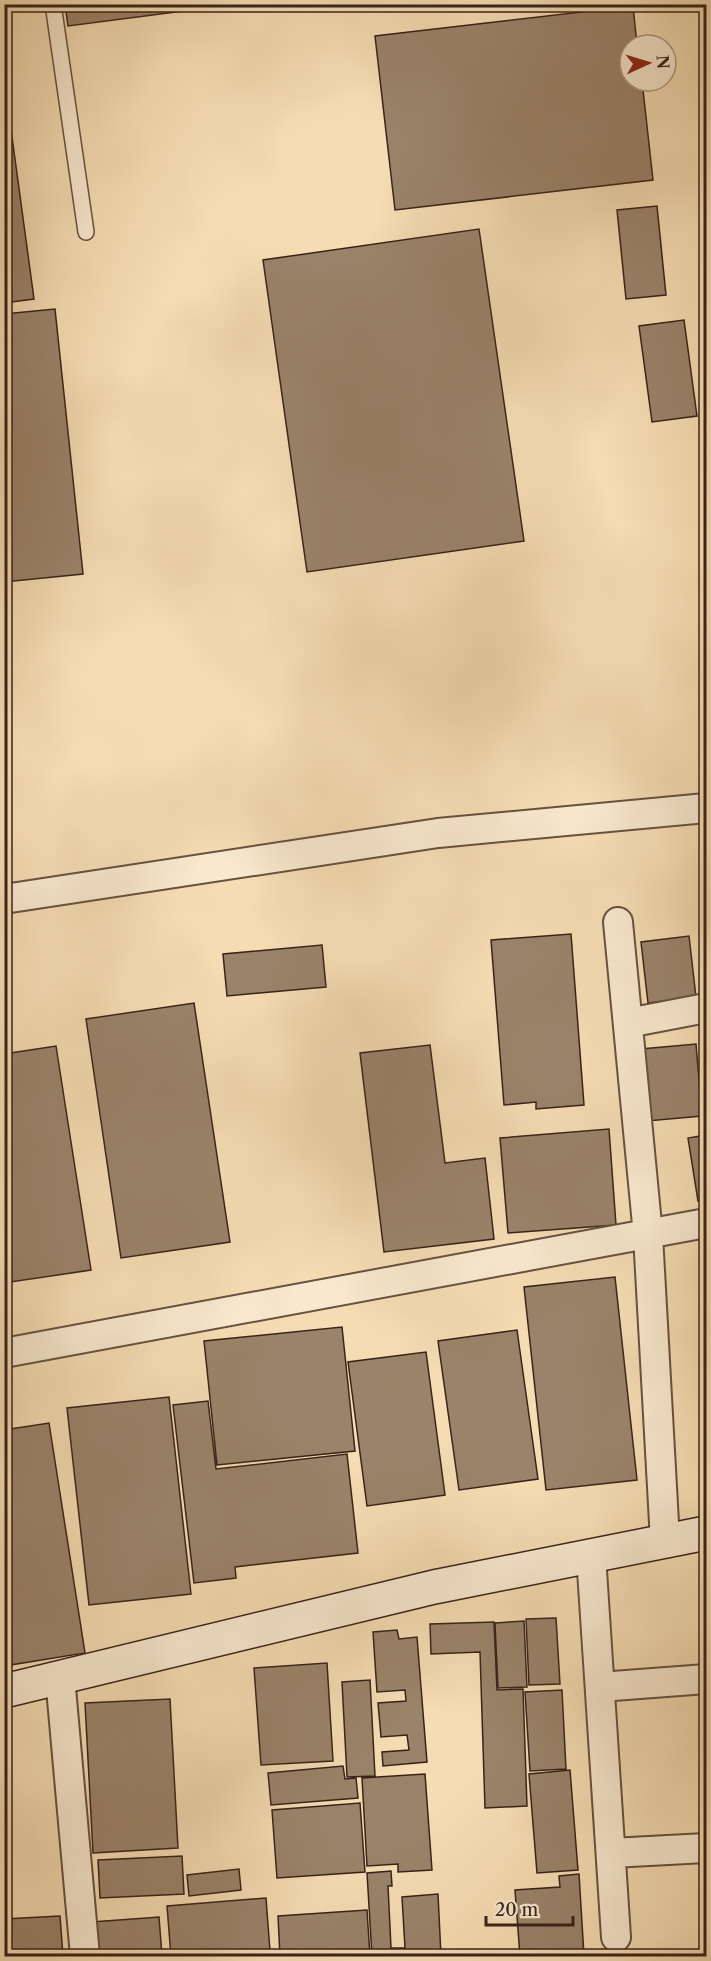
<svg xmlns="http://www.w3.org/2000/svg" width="711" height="1961" viewBox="0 0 711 1961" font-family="'Libre Caslon Text',serif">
<rect width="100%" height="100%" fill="#f5dcb3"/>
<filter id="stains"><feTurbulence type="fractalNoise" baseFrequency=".00333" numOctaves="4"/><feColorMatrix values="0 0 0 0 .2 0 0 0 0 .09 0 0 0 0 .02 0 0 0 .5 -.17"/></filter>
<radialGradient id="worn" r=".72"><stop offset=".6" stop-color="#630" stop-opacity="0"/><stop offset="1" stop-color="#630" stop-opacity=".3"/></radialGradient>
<path fill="#9a836a" stroke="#38231a" stroke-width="1.5" d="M65,4H238L68,26Z
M633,6L637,45H630V81H642L653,180L395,210L375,36Z
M4,51L9,93H4Z
M4,100H7L34,299L4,303Z
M657,206L666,295L626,299L617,210Z
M479,229L524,541L307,572L263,260Z
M55,309L83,574L4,582V314Z
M684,320L697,416L652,422L639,326Z
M571,934L584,1105L536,1109V1102L504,1105L491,940Z
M689,936L696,997L648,1003L641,942Z
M322,945L326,987L227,996L223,954Z
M194,1003L230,1242L121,1258L86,1019Z
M696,1044L702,1116L647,1121L641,1049Z
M430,1045L445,1163L485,1158L494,1239L384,1252L360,1053Z
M56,1046L91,1270L4,1283V1054Z
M609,1129L616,1225L508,1233L500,1138Z
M706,1135V1199L698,1201L688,1138Z
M615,1277L637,1480L546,1490L524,1287Z
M342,1327L355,1451L217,1465L204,1341Z
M517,1330L538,1479L459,1490L438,1341Z
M426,1352L445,1495L367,1506L348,1362Z
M169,1397L191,1594L89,1605L67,1408Z
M208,1401L216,1469L347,1454L358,1553L235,1567L236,1578L194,1583L173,1405Z
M49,1423L85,1653L4,1666V1430Z
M556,1618L560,1684L529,1685L526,1619Z
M524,1621L527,1687L498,1688L495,1623Z
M494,1622L497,1690L523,1689L527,1806L485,1808L480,1652L431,1654L430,1624Z
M397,1630L399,1639L417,1637L427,1762L383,1766L382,1752L409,1750L407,1735L381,1737L378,1703L406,1701L405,1690L377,1692L373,1632Z
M327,1663L333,1761L261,1765L254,1668Z
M370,1680L375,1776L347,1777L342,1682Z
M562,1690L566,1769L530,1771L525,1692Z
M170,1699L178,1848L93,1853L85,1703Z
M343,1766L345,1779L356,1778L358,1798L271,1805L268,1773Z
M570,1770L578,1870L537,1873L529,1774Z
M425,1774L432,1870L398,1872V1864L367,1866L362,1778Z
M360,1803L365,1872L277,1878L272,1810Z
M182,1856L184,1894L100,1898L98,1860Z
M239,1869L241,1890L189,1896L187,1875Z
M391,1871L392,1886H388L391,1948H405L402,1897L438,1894L441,1956H372L367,1873Z
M579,1874L584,1956H520L515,1890L560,1887L559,1876Z
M266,1898L270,1951L208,1956H171L167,1906Z
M367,1910L370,1956H280L278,1916Z
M60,1916L63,1956H4V1919Z
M159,1917L162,1956H94L92,1922Z"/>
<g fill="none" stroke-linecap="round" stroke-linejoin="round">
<g stroke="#675140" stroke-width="18">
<path id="lane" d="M53,4L86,232"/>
</g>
<g stroke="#675140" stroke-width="32">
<path id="street" d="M4,899L438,833L706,808
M618,922L648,1235L665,1541
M628,1023L706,1008
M4,1353L706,1223
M591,1555L616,1937
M60,1677L85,1956
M600,1687L706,1679
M611,1853L706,1848"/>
</g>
<g stroke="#38231a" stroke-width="36">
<path id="secondary" d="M4,1691L434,1587L706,1533"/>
</g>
<use href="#lane" stroke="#f8e8ce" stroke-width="15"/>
<use href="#street" stroke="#f8e8ce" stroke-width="28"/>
<use href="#secondary" stroke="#f8e8ce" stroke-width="33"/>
</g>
<rect width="711" height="1961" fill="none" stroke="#f5dcb3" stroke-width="24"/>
<rect x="6" y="6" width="699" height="1949" fill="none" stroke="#38231a" stroke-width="3"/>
<rect x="12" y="12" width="687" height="1937" fill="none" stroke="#38231a" stroke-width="1.5"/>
<g transform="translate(648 63) rotate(86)"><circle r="28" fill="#f8e8ce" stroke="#ab9986" stroke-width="1.5"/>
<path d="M0-4.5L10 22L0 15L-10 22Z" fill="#8f2418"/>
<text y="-9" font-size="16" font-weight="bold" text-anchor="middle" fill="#38231a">N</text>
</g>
<path d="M486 1916v9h87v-9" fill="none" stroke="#38231a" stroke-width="3"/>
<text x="495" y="1916" font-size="18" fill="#38231a" stroke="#f8e8ce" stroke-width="4.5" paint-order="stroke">20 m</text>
<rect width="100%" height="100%" filter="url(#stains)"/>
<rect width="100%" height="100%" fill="url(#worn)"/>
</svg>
